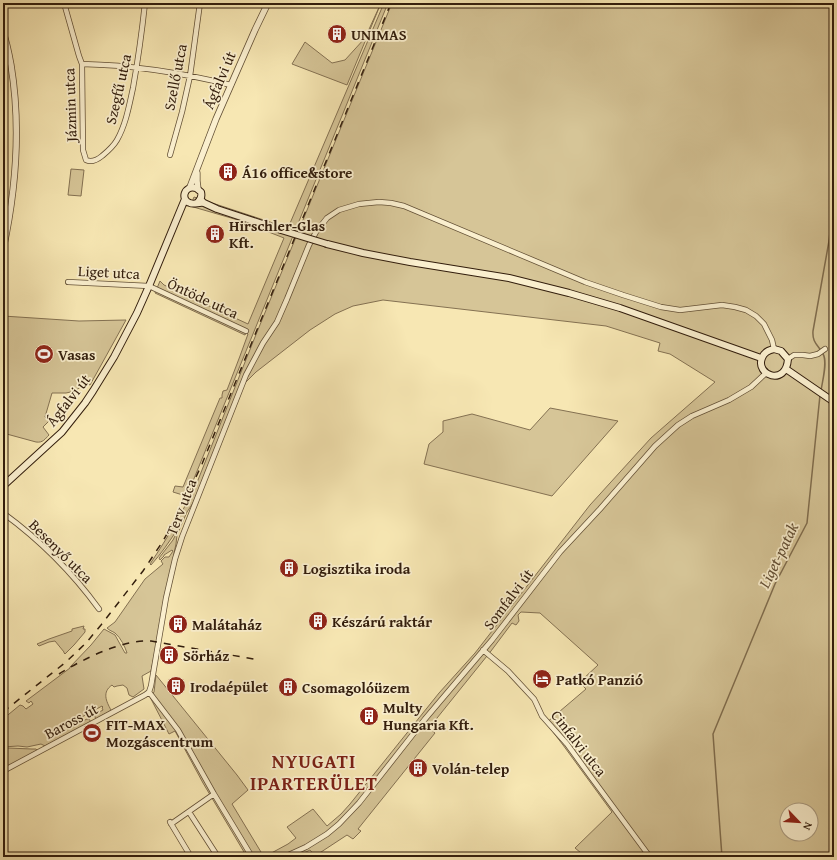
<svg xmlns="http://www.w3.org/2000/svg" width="837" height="860" viewBox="0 0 837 860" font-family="'Gentium Book Plus',serif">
<rect width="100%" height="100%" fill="#f7e7b3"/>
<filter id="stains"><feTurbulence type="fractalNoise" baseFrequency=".005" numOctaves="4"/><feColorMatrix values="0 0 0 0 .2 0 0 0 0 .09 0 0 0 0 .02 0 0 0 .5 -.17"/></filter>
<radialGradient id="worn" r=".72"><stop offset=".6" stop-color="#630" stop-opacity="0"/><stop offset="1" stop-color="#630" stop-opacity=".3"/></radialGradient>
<path fill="#d6c597" stroke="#847152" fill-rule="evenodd" d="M381,3L347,85L292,64L305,42L332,63L345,60L365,38Z
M384,3H388L193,481L186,496L173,492L175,486L183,487L220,398H222V395L223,391L227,390L240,356L248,334L246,333L245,335L155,293L160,281L164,285L248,324L284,238L238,220L190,206L194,197L288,228Z
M392,3H834V857H586L575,848L612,812L563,745L546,723L586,689L582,685V680L598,665L540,613L521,612L518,615L519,621L516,625L512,623L491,651L429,728L435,733L366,819L358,829L361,831L353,839L347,835L315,856L310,850L296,857H264L288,844L296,838L287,827L313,809L327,826L341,814L350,804L439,693L475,653L590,505L651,438L715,382L670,354L658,351L660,343L606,326L383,300L353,306L335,314L310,330L256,372L241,387L193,503L187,512L177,535L176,544L174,553V555L166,590L158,638L151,671L142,676L144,689L133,697L129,695L127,688L123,685L117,686L114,687L112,685C102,692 106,701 111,710L110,711L96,719L94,715L103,710L102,708L103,707L102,706L71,723L73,726L87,719H89L91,722L45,746L41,744L27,747L18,746L3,747V719L20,705L23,706L26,709L33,704L31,701L29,703L26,701L70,668V667L91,645L104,629L115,635L125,653H127C125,647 121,638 115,633C112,631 110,631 107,628L115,622L145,579L163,564L161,561L165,557H169L173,551L172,550L164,555V556L160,560L159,558L173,540L178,530H177C169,542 161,554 151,565L150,564C168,537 184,510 198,480L255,337ZM787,810H811V834H787Z
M71,169L84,170L81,196L68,195Z
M3,316L79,321L126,320L100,367L90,385L86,383L75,391L66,393H52L45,417L49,421L43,427L49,435C45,439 43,443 36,442L3,433Z
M550,408L618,421L552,496L424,464L429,444L443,432V421L472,414L530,430Z
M84,626L83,629H85V632L74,645L65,654L64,653V652L55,641L49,642L39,646L37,644L49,639L72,631V629Z
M156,675L237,775L248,790L232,804L264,857H247L203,783L175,731L169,734L150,697L154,692Z
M8,748L32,749H36L37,750L35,752L3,769V749Z"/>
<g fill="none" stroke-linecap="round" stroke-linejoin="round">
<path stroke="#806d4e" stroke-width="1.5" d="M821,391C822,382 828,362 823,354C819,345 812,344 813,331L829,241L832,215L834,209
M722,857L713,734L775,584L807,523L820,395"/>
<g stroke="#635036" stroke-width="6">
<path id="minor" d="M64,3L79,56L82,64L83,150L86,160C92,163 97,160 102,156C108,151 113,147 117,140C126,124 129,106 133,88C138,60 142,31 145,3
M82,64C132,65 183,73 231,85
M170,155L182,112L190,76L200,3
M68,282L149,286L246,331
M788,359L794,355H803L810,356L818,354L825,349
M3,513C40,540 72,572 99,609
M483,650L508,671L534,699L536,703L542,716L567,744L591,777L650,857
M149,692L151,686L166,598L175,559L182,537L246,375L263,343L277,322L287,299L309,245L316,232L327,218L339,210L359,204L379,202L391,203L404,206L585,282L623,295L661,307L680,310L722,305L735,307L746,310L756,316L764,324L772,340L774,349
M149,692L178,730L214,794L252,857
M3,771L145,695L149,692
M189,812L218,857
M170,822L191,857
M171,824L214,794
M284,857L306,847L327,834L339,824L359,803L425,719L492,640L560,552L600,509L655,446L678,425L692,416L729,400L751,387L766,373"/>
</g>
<g stroke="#635036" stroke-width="7">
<path id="tertiary" d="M3,32C7,43 9,54 11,65C21,126 16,190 3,250
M197,173V181L198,189
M190,187L216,119L255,30L268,3"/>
</g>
<g stroke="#321d0c" stroke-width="8">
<path id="secondary" d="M200,199L204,203L217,209L281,230
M197,203C201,200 202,196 201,192L196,188C184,185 180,200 190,203C194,205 199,202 204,203
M327,244L363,253L410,262L509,278L569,293L620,308L761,358
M774,349L781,351L788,359C786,387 755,375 762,358C764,352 769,350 774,349Z
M786,369L834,402
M3,486L62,432L85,403L93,391L114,357L137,313L149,286L185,199"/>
</g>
<use href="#minor" stroke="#faefce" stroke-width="4.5"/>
<use href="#tertiary" stroke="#faefce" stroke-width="5.5"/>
<use href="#secondary" stroke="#faefce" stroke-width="6"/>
<path stroke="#321d0c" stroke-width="1.5" stroke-dasharray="7 7" stroke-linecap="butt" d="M59,674C83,659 123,639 151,641L259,660
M3,712L66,662L86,643L101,625L143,571L163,541L182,507L202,464L391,3"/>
<g stroke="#321d0c" stroke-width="8" stroke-linecap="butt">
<path id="secondary-bridge" d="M281,230L327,244"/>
</g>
<use href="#secondary-bridge" stroke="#faefce" stroke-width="6"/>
</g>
<defs>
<g id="building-disc" transform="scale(1)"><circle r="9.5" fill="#8f2418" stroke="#faefce"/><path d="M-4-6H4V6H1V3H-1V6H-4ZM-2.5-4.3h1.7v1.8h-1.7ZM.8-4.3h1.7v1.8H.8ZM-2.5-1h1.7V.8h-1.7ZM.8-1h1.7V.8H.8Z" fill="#fff"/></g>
<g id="stadium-disc" transform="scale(1)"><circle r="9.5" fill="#8f2418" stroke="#faefce"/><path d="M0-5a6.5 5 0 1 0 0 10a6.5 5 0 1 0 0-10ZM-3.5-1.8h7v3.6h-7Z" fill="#fff"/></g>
<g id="hotel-disc" transform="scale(1)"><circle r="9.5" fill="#8f2418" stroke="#faefce"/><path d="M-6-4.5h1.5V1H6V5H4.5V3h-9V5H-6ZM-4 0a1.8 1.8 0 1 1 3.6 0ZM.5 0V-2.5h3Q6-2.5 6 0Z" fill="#fff"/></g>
</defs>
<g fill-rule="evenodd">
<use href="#building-disc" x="337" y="34"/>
<use href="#building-disc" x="228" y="172"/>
<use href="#building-disc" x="215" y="234"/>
<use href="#stadium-disc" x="44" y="354"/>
<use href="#building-disc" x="289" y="568"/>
<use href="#building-disc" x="318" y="621"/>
<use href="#building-disc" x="178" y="624"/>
<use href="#building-disc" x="169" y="655"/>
<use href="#hotel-disc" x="542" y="679"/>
<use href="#building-disc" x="176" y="686"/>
<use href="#building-disc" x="288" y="687"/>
<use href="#building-disc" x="369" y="716"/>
<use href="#stadium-disc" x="92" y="733"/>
<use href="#building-disc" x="418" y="768"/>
</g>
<g text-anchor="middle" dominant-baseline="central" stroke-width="3.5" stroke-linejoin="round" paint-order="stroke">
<g font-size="15" font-weight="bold" fill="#321d0c" stroke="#faefce" text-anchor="start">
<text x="351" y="34">UNIMAS</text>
<text x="242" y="172">Á16 office&amp;store</text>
<text x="229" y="225">Hirschler-Glas<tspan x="229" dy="17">Kft.</tspan></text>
<text x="58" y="354">Vasas</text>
<text x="303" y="568">Logisztika iroda</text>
<text x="332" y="621">Készárú raktár</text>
<text x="192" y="624">Malátaház</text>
<text x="183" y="655">Sörház</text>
<text x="556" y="679">Patkó Panzió</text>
<text x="190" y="686">Irodaépület</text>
<text x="302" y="687">Csomagolóüzem</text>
<text x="383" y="707">Multy<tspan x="383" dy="17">Hungaria Kft.</tspan></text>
<text x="106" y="724">FIT-MAX<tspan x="106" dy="17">Mozgáscentrum</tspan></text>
<text x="432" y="768">Volán-telep</text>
</g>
<g font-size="15" fill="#321d0c" stroke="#faefce">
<text transform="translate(175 77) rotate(-79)">Szellő utca</text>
<text transform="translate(219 80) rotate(-67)">Ágfalvi út</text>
<text transform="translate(118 89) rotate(-77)">Szegfű utca</text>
<text transform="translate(70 105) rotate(-92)">Jázmin utca</text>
<text transform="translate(109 272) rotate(3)">Liget utca</text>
<text transform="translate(203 298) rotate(25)">Öntöde utca</text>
<text transform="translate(68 400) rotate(-52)">Ágfalvi út</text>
<text transform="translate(181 507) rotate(-69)">Terv utca</text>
<text transform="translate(61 551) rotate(45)">Besenyő utca</text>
<text transform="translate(508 599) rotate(-53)">Somfalvi út</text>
<text transform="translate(71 721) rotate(-28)">Baross út</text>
<text transform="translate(579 743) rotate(52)">Cinfalvi utca</text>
</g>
<g font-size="16" font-style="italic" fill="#604c32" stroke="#faefce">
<text transform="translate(778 555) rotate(-64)">Liget-patak</text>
</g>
<g font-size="19" font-weight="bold" letter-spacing="1" fill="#7a1f14" stroke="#faefce">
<text x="314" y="761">NYUGATI<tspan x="314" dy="22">IPARTERÜLET</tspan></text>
</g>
</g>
<rect width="837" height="860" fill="none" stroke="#f7e7b3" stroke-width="16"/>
<rect x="4" y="4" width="829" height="852" fill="none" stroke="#321d0c" stroke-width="2"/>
<rect x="8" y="8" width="821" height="844" fill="none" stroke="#321d0c"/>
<g transform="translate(799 822) rotate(115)"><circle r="19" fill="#faefce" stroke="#aa9b80"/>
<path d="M0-3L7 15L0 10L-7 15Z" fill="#8f2418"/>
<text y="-6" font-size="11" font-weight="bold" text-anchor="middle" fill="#321d0c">N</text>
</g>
<rect width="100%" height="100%" filter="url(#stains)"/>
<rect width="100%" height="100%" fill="url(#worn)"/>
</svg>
